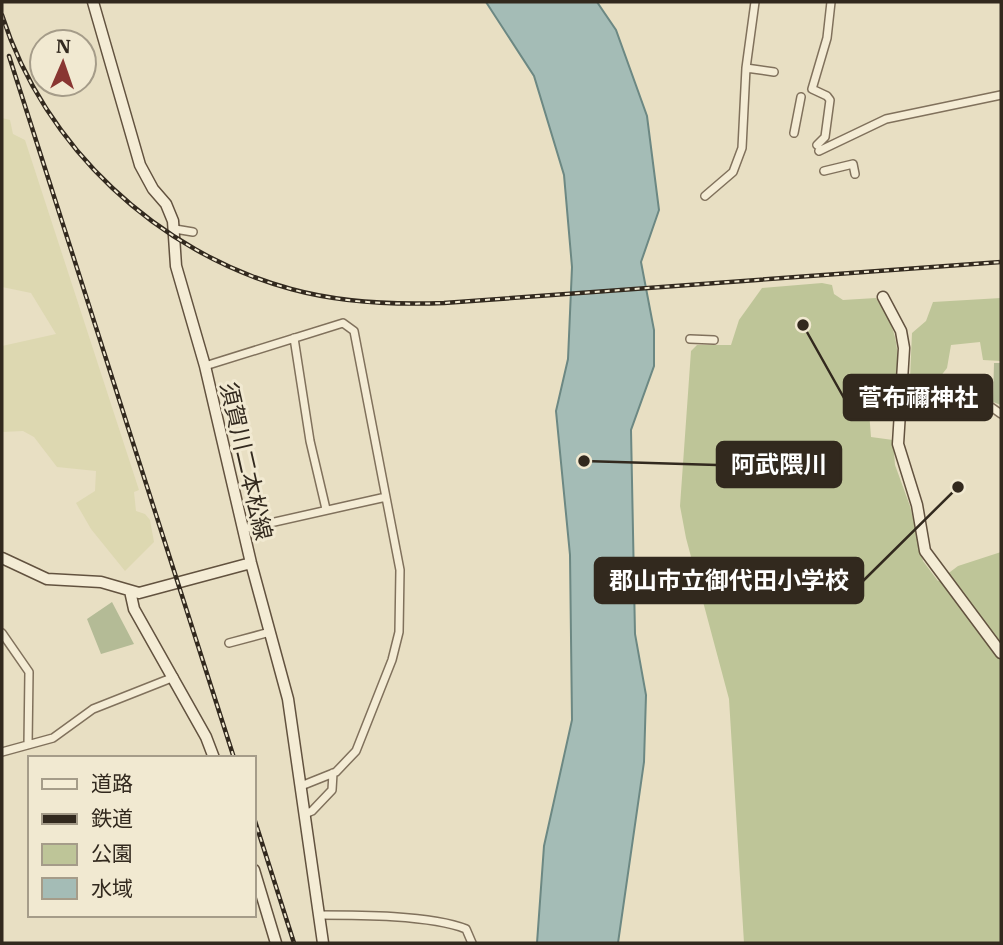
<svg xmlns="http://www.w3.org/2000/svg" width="1003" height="945" viewBox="0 0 1003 945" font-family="'IBM Plex Serif','Noto Sans JP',serif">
<rect width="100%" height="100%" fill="#e8dfc3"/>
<path fill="#ddd8b1" d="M2,118L10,120L13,134L25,140L139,490L134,492L136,511L145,514L150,520L154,542L125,571L91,529L76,503L95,491L96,471L57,467L34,437L23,431L2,432V346L56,334L31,293L2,287Z"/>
<path fill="#bec598" d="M822,283L832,285L834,294L843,300L876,298C904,338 899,362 893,408L869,411L871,437L893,440L895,465L910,506L923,561L938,581L958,566L1001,552V943H744L729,699L686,538L680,506L691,351L697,345H731L739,320L762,288Z
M1001,298V361L983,360L980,342L951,345L947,368L940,377L925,376L923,380L910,379L912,333L926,321L933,302Z"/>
<path fill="#b4bb96" d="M994,363H1001V405L993,402Z
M112,602L134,644L101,654L87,619Z"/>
<path fill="#a4bcb6" stroke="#6c8883" stroke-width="2" d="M486,2H597L616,30L647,116L659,210L641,262L654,330V366L631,430L635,634L646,695L644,762L618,943H537L544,846L572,720L570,555L556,411L568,359L572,267L564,175L534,76Z"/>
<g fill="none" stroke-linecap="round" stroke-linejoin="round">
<g stroke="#80715c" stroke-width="10">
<path id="street" d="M746,68L774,72
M794,133L801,97
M817,145L825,137L830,100L827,96L812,89L827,38L831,2
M819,151L886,119L1001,95
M824,171L853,164L855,174
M705,196L733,172L742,148L746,68L755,2
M175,229L193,232
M294,338L310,441L326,509
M690,339L714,340
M205,366L343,323L354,331L400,570L399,632L392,660L356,751L336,772L301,786
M900,403L984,402L1001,414
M243,529L386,497
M2,633L29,672L28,745
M229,643L270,632
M2,752L53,738L93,709L174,677
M305,814L312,811L332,790L333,773
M319,915C358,915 431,915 466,929L472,943"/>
</g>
<g stroke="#62523f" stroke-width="13">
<path id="secondary" d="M93,2L140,165L153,189L166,204L173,221L176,266L205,366L251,563L288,699L323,943
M883,297L901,331L904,348L898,444L917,505L925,551L1001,653
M2,558L47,579L101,582L139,593L251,563
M130,591L134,609L206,737L214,758
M254,870L276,943"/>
</g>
<use href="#street" stroke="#f4ecd5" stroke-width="7"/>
<use href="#secondary" stroke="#f4ecd5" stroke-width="10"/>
<g stroke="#32291e" stroke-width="4.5">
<path id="rail" d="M2,15C44,147 158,253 291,289C342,303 393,305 444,303L1001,262
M9,56L234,758
M254,818L294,943"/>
</g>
<use href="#rail" stroke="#f1e9d1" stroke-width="2" stroke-dasharray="5" stroke-linecap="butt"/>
</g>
<g text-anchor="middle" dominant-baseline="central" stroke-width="6" stroke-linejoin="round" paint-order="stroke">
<g font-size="23" fill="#32291e" stroke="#f1e9d1">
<text transform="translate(247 461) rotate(77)">須賀川二本松線</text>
</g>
</g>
<path fill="none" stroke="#32291e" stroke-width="2.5" d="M803 325L844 398M584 461L717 465M958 487L863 581"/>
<g fill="#32291e" stroke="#f1e9d1" stroke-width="2.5">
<circle cx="803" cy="325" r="7"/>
<circle cx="584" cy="461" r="7"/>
<circle cx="958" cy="487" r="7"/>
</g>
<g fill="#32291e" stroke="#32291e" stroke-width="2.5">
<rect x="844" y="375" width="148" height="45" rx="7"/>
<rect x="717" y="442" width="124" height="45" rx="7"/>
<rect x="595" y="558" width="268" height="45" rx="7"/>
</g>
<g font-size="24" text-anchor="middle" font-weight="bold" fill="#fff">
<text x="918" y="406">菅布禰神社</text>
<text x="779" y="473">阿武隈川</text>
<text x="729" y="589">郡山市立御代田小学校</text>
</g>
<rect width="1003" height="945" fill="none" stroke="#32291e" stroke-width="7"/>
<rect x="28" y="756" width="228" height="161" fill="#f1e9d1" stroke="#a59c89" stroke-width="2"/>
<rect x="42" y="779" width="35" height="10" fill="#f4ecd5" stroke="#a59c89" stroke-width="2"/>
<text x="91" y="791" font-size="21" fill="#32291e">道路</text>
<rect x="42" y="814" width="35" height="10" fill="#32291e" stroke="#a59c89" stroke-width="2"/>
<text x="91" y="826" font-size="21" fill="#32291e">鉄道</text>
<rect x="42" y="844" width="35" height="21" fill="#bec598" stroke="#a59c89" stroke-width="2"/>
<text x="91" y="861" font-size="21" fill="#32291e">公園</text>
<rect x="42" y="878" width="35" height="21" fill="#a4bcb6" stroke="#a59c89" stroke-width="2"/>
<text x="91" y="896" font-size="21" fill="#32291e">水域</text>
<g transform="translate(63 63) rotate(2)"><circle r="33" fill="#f1e9d1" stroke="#a59c89" stroke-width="2"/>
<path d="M0-5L12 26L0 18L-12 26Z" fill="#893632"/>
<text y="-10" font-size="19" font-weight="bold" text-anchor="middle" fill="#32291e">N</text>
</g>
</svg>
